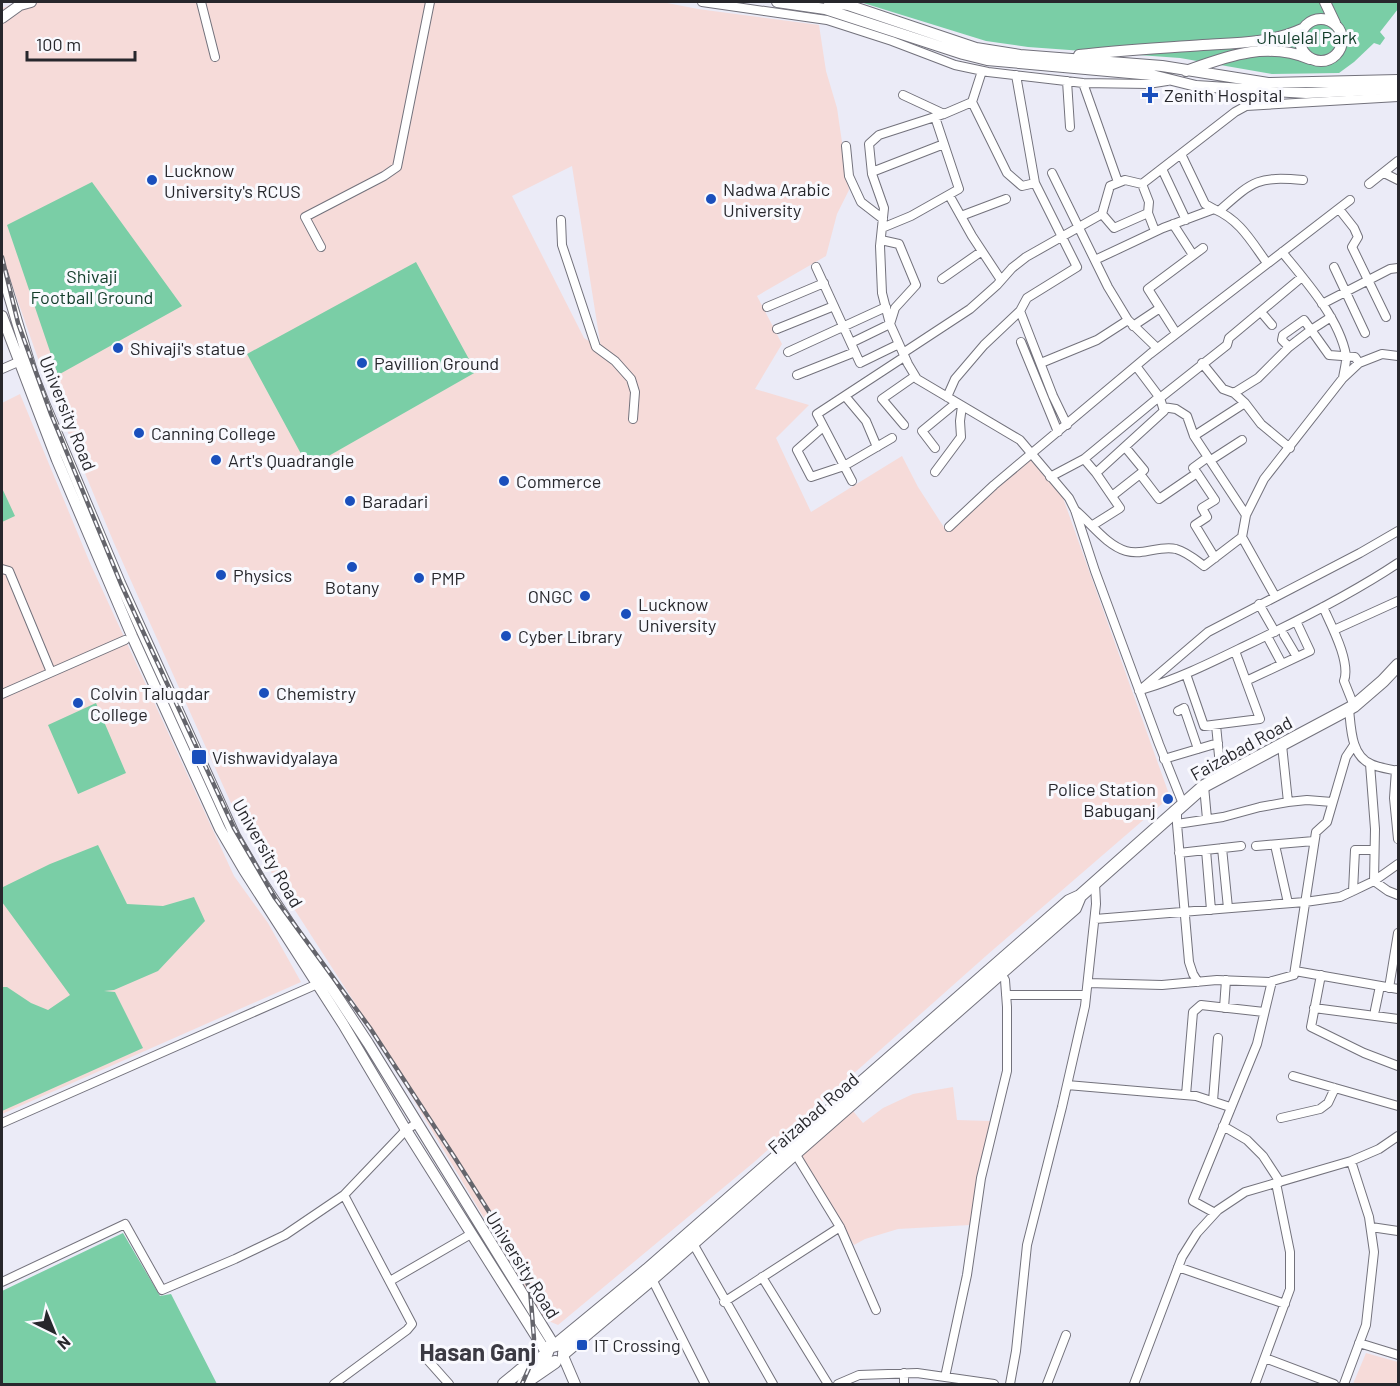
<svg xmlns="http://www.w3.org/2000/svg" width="1400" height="1386" viewBox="0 0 1400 1386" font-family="Barlow,sans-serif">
<rect width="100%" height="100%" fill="#ebebf7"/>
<path fill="#f6dbd9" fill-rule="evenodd" d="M19,2H662L698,9L819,25L826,71L837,108L849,190L837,214L826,256L757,296L782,344L755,389L809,405L776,438L811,512L902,456L918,487L947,532L1030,459L1063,498L1170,797L987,955L753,1163L558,1325L544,1319L371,1028L278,884L230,801L114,543L42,370L2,256V8ZM572,166L601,348H600L584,338L512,196Z
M20,394L90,563L234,876L268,923L301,982L2,1114V403Z
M953,1087L957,1120L990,1121L970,1225L898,1229L865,1239L854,1245L800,1155L853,1111L863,1123L883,1108L913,1094Z
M1366,1353L1398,1362V1384H1353Z"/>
<path fill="#7acea6" d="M860,2H1398V9L1380,32L1385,38L1380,45L1374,43L1354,62L1339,73L1272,74L1180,58L1028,47L986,41Z
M92,182L182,306L58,375L7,225Z
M416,262L476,372L311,466L306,463L247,354Z
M2,488L15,516L2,522Z
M96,703L126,773L78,794L48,725Z
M98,845L127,904L163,906L194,897L205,921L158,971L114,990L104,991L115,992L143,1048L2,1111V987H7L31,1003L48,1010L70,995L2,902L3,887L50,864Z
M123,1233L160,1296L171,1294L217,1384H3L2,1291Z"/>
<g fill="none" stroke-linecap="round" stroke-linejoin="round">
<g stroke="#73727c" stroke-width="10">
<path id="minor" d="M201,2L215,57
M702,2L827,20L892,41L955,65L988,72L1083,83L1148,84L1167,81
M982,71L972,102L944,114L879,135L869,144L872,174L884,208L880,246L882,293L890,324L908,364L917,379L1020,440L1069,498L1075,510L1095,571L1159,744L1183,804
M1016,75L1035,183
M1067,81L1070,127
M1083,83L1118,182
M903,95L944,114
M846,146L849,176L861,202L883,219
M1181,154L1205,204L1214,209
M1162,169L1186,220
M872,172L944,144
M1052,173L1108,287L1128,320L1157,348
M1384,173L1398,180
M1142,184L1149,202L1148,213L1155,231
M1369,184L1398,161
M949,195L972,236L1001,280
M1339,209L1354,228L1358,237L1352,247L1386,317
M1219,211C1253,181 1257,176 1303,180
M1102,214L1114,228L1148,213
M961,216L1006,199
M561,220L562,245L596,347L615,361L631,379L635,392L633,419
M1173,224L1193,255
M882,228L911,216L959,189L935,117
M321,247L305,217L384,176L397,167L430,2
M1282,252C1305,280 1339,318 1346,355C1347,361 1344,371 1343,378
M1095,260L1163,228L1214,209C1240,220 1251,241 1267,263
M816,267L860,363L899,344
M1334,267L1365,333
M942,279L982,251
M1322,304L1390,269L1398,268
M767,307L824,283
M1020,311L1053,396L1067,425
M1261,312L1272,325
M1133,326L1160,308
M777,329L834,306
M1176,333L1148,289L1203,248
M1021,342L1058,432
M851,343L890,324L895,308L916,285L899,244L881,240
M1289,347L1282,340L1283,335L1304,320L1329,355L1355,357L1359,363
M788,352L886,307
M903,353L970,309L997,285L1012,268L1026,257L1102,214L1110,186L1125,180L1142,184L1235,112L1246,106L1398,97
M1041,363L1097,340L1128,320
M1202,363L1223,389L1234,393L1245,403L1261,424L1290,448
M2,369L18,362
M797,375L855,352
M1234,393L1258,378L1289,347L1311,330L1331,317
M845,396L866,421L877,447
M947,397L955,379L984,345L1020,311L1027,298L1077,267L1035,183L1022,186L1007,173L972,102
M1160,398L1227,345L1229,338L1302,277
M1163,407L1176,409L1187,416L1194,436L1246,515
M904,425L882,399L915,376
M823,427L797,450L811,477L844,466L892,438
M1194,436L1245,403
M1125,447L1144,470L1140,474
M935,448L922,431L956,403
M1084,459L1096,473L1120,508L1093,525
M1211,460L1242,440
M935,472L961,437L960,421L962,406
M1096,473L1164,411L1160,398L1136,366
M1197,473L1215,500L1202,508L1207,517L1195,525L1215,558
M1050,477L1084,459L1159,397
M852,481L817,414L904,357
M1112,496L1140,474L1159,499L1197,473L1193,468L1208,457
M1075,510C1091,523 1106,545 1126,551C1144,556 1159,545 1176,549C1187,552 1196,560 1204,566L1242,537
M949,527L994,485L1150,354L1350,200
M2,569L9,571L51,672
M1275,596L1242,537L1246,515L1264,479L1343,378L1359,363L1382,354L1398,356
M1259,604L1275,632
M1323,607C1331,625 1351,662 1344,681L1354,706
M1334,630L1398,601
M1284,635L1297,657
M1267,636L1282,664
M1186,674L1204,726L1260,719L1235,651
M1246,681L1310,651L1296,621
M1144,689C1180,678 1212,662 1245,646C1298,621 1350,595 1398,563
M1139,691L1208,632L1360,553L1398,531
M2,694L125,640
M1349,709C1351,728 1351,756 1371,764C1379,768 1390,769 1398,771
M1178,711L1184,708L1198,749
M1216,725L1221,776
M1282,745L1288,802
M1164,759L1218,743
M1370,764L1375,829L1374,881L1388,891L1398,895
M1396,770L1394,798L1398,839
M1204,786L1207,819
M1177,810V824L1189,962L1193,974L1198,982
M1177,824L1223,817L1260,807L1288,802L1307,800L1332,802
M1275,845L1288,903
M1256,846L1314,841
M1222,848L1228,908
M1206,850L1211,910
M1179,853L1241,846
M1353,891L1355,850H1374
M1095,919L1305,902L1340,897L1353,891L1374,881L1398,864
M1295,971L1398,989
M1321,975L1311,1027L1364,1053L1398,1066
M1088,983L1162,985L1217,980L1269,982L1294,975L1316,832L1327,822L1346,757L1354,745
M1389,988L1398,933
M1006,995H1086
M1224,1008L1226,980
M1314,1008L1398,1019
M1375,1010L1380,986
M1293,1076L1398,1106
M1067,1085L1196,1096L1230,1107
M1186,1095L1193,1012L1201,1005L1264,1012
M1213,1101L1218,1038
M1281,1118L1320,1109L1328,1103L1335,1088
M2,1123L322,982
M1223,1126L1247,1140L1263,1156L1280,1182
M793,1150L840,1227L876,1310
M1215,1213L1193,1201L1257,1044L1272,981
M1371,1227L1398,1231
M691,1240L773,1384
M1178,1267L1285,1304
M650,1275L705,1384
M762,1277L828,1384
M390,1281L471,1234
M2,1282L125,1224L162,1290L235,1259L285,1235L344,1195L406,1130L417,1123
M724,1302L840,1227
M1359,1343L1398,1355
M425,1357L449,1384
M1265,1358L1334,1384
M945,1377L967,1275L981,1178L1007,1071V1007L1005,980L999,971
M334,1384L407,1330L412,1324L344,1195
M838,1384L859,1375L917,1373L994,1384
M904,1384V1373
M1010,1384L1016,1351L1027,1245L1062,1107L1085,1006L1096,904L1095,883
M1047,1384L1066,1335
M1134,1384L1182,1257L1197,1233L1218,1210L1245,1192L1351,1161L1379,1149L1398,1136
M1255,1384L1290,1289V1252L1276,1183
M1344,1384L1366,1325L1374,1252L1369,1217L1351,1161"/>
</g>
<g stroke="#73727c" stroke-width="12">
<path id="tertiary" d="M777,2L825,9L963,54L987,60L1152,75L1196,86L1306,93L1398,89
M829,2L848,5L976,48L1020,55L1162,66L1268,83L1398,80
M1325,2L1335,23
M2,18L20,5L31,2
M1300 40a21 21 0 1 1 42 0a21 21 0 1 1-42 0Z
M1079,55C1120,50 1162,48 1203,45C1236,43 1272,43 1302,29
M1186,71C1228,56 1266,41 1310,59"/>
</g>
<g stroke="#73727c" stroke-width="12">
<path id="secondary" d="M2,272L33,375L44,403L120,583L235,836L260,879L368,1043L554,1345
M2,316L57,460L132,636L220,829L244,870L343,1024L406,1130L546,1352
M563,1356L575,1384"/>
</g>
<g stroke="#73727c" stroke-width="14">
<path id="primary" d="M564,1353L652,1279L1075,908L1080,896
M546,1355L549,1347L556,1345L647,1270L1069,901L1080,896L1204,786L1354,706L1383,681L1398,665
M504,1384L521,1370L546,1355
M523,1384L555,1362"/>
</g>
<use href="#minor" stroke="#fff" stroke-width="8"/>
<use href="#tertiary" stroke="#fff" stroke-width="10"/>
<use href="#secondary" stroke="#fff" stroke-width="10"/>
<use href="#primary" stroke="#fff" stroke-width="12"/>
<g stroke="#65656c" stroke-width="4.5">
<path id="rail" d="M2,257L18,323L51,414L121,584L234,828L275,898L370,1028L455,1158L510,1245L530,1289L534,1339L529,1368L522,1384"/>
</g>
<use href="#rail" stroke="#f9f9fe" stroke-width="2" stroke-dasharray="7" stroke-linecap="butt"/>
</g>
<g fill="#1a4fbc" stroke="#f9f9fe" stroke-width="2">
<path d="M1147 86h6v6h6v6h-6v6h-6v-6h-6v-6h6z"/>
<circle cx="152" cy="180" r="6"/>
<circle cx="711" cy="199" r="6"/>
<circle cx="118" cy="348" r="6"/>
<circle cx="362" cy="363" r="6"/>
<circle cx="139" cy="433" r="6"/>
<circle cx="216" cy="460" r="6"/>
<circle cx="504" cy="481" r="6"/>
<circle cx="350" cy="501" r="6"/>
<circle cx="352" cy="567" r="6"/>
<circle cx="221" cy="575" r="6"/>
<circle cx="419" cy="578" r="6"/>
<circle cx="585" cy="596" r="6"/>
<circle cx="626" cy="614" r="6"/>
<circle cx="506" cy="636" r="6"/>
<circle cx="264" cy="693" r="6"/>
<circle cx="78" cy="703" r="6"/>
<rect x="191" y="749" width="16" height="16" rx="3"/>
<circle cx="1168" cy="799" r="6"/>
<rect x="576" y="1339" width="12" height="12" rx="3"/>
</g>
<g text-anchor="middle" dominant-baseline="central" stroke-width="6" stroke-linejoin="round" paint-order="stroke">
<g font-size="18" fill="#113c29" stroke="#f9f9fe">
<text x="1307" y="37">Jhulelal Park</text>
<text x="92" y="276">Shivaji<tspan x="92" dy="21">Football Ground</tspan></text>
</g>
<g font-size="18" fill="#27272c" stroke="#f9f9fe" text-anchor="start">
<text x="1164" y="95">Zenith Hospital</text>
<text x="164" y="170">Lucknow<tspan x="164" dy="21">University's RCUS</tspan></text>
<text x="723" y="189">Nadwa Arabic<tspan x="723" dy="21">University</tspan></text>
<text x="130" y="348">Shivaji's statue</text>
<text x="374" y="363">Pavillion Ground</text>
<text x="151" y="433">Canning College</text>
<text x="228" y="460">Art's Quadrangle</text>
<text x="516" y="481">Commerce</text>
<text x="362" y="501">Baradari</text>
<text x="233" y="575">Physics</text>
<text x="431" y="578">PMP</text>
<text x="352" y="587" text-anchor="middle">Botany</text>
<text x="573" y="596" text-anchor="end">ONGC</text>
<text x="638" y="604">Lucknow<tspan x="638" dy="21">University</tspan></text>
<text x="518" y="636">Cyber Library</text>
<text x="90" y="693">Colvin Taluqdar<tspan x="90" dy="21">College</tspan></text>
<text x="276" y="693">Chemistry</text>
<text x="212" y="757">Vishwavidyalaya</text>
<text x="1156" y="789" text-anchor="end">Police Station<tspan x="1156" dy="21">Babuganj</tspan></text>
<text x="594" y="1345">IT Crossing</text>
</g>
<g font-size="18" fill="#27272c" stroke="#f9f9fe">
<text transform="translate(68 413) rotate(68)">University Road</text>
<text transform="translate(1241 748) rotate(-29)">Faizabad Road</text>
<text transform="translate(268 853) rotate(60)">University Road</text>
<text transform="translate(813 1113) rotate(-41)">Faizabad Road</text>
<text transform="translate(523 1265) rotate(58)">University Road</text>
</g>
<g font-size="24" font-weight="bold" fill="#3b3a43" stroke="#f9f9fe">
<text x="478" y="1351">Hasan Ganj</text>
</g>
</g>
<rect width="1400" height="1386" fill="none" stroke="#27272c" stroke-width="6"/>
<g transform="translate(54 1332) rotate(137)" stroke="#f9f9fe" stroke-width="4.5" paint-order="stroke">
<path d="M0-4.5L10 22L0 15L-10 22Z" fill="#27272c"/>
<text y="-9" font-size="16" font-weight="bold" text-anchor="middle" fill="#27272c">N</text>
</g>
<path d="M27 51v9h108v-9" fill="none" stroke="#27272c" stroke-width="3"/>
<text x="36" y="51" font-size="18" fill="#27272c" stroke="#f9f9fe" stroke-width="4.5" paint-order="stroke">100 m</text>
</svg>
